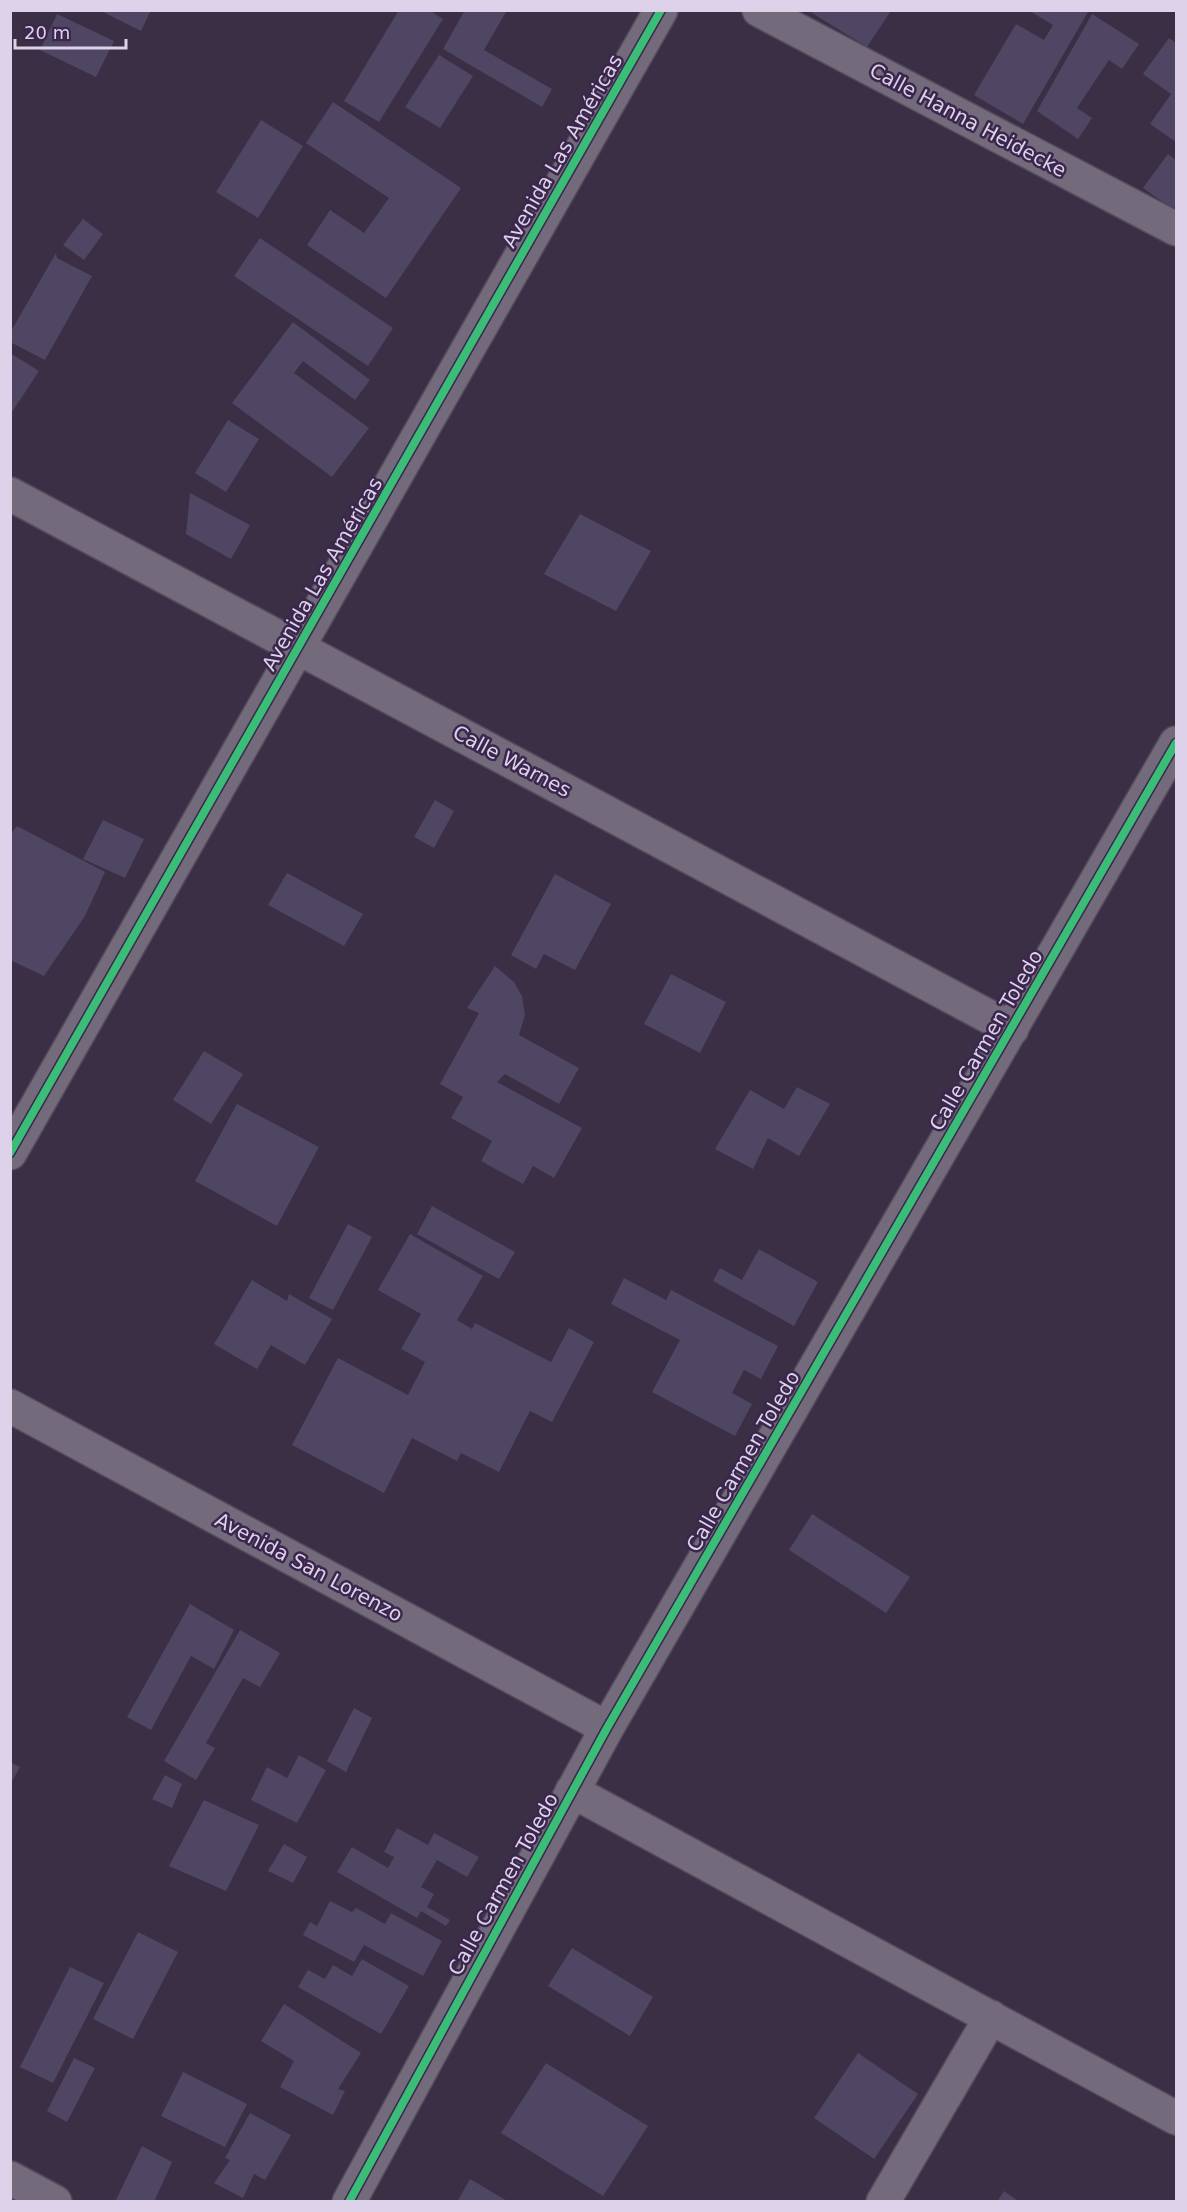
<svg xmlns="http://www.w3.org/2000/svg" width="1187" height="2212" viewBox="0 0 1187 2212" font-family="'DejaVu Sans',sans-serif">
<rect width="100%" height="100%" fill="#3a2f45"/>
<path fill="#4f4663" d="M99,10H151L141,31Z
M399,10H429L443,19L379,122L344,101Z
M465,10H507L484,50L552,89L542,107L443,49Z
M814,10H888L890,12L867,47L812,13Z
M1028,10L1088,12L1023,124L974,95L1016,24L1044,40L1053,25Z
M57,14L114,41L96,77L40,50Z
M1092,14L1139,44L1122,69L1109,60L1077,108L1092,118L1078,139L1037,111Z
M1169,38L1176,43V142L1150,124L1171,94L1143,74Z
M439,55L473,76L440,128L405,107Z
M333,102L461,188L386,298L307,245L330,210L364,233L389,198L306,143Z
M261,120L303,146L258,218L216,192Z
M1168,154L1176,160V205L1173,209L1143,188Z
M83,219L103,234L84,260L63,245Z
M260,238L393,328L368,366L234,276Z
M56,253L57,258L92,276L45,360L10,342V333Z
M293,322L370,380L355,400L303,361L294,373L369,428L332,477L232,403Z
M10,353L39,371L10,415Z
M228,420L259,439L226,492L195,473Z
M190,493L250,525L231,559L186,534Z
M580,514L651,551L616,611L544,574Z
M435,800L454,811L434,848L414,837Z
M103,820L144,839L125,878L83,859Z
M17,826L105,872L85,916L44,976L10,960V835Z
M287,873L363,914L344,946L268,905Z
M555,874L611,904L575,970L544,954L536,969L511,955Z
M495,966L514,982L522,996L525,1015L519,1035L579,1068L559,1104L505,1074L497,1082L582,1128L554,1178L533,1166L523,1184L481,1161L492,1141L451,1118L463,1097L440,1084L479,1013L467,1008Z
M671,974L726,1002L700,1053L644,1024Z
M204,1051L243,1074L211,1124L173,1100Z
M797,1087L830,1104L799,1156L768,1138L753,1169L715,1149L750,1090L784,1109Z
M237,1104L319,1147L277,1226L195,1181Z
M432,1206L515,1252L499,1279L417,1234Z
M348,1224L372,1237L333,1310L309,1298Z
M410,1234L483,1276L457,1320L472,1329L475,1323L551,1362L569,1328L594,1342L552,1422L530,1411L499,1472L461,1453L457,1461L412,1438L384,1493L292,1445L338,1358L408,1395L425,1362L401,1349L421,1314L378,1290Z
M759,1249L818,1282L794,1326L713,1281L720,1268L742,1280Z
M624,1278L666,1300L671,1290L778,1346L761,1379L744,1370L732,1393L752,1404L735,1436L652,1392L680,1340L611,1304Z
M252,1280L287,1301L289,1294L332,1319L305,1365L271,1345L257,1369L214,1344Z
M812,1514L910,1577L886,1613L789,1550Z
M190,1604L234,1630L214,1669L191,1656L151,1730L127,1717Z
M240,1630L280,1653L260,1687L243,1678L206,1743L215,1748L196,1780L164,1761Z
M354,1708L372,1718L346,1772L327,1761Z
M299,1755L326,1770L297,1823L251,1800L267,1767L287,1778Z
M10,1762L20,1767L10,1785Z
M165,1775L182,1784L172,1808L152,1799Z
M204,1800L259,1825L226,1891L169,1866Z
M397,1828L428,1845L434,1833L479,1857L467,1877L437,1860L421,1887L434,1894L427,1907L450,1920L446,1926L421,1911L417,1918L337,1872L352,1847L388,1868L394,1857L384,1852Z
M284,1844L307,1857L293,1883L268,1871Z
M330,1901L352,1912L356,1908L385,1924L391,1913L442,1941L423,1976L364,1945L354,1962L303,1935L310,1922L317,1926Z
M138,1932L178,1952L133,2039L93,2019Z
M572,1948L653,1997L630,2036L548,1986Z
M362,1959L409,1986L381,2034L298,1987L308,1970L325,1979L333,1965L352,1976Z
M70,1967L104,1983L53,2083L20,2067Z
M284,2004L361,2053L338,2089L345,2091L333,2115L280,2087L294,2061L261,2041Z
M858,2053L918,2094L874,2159L814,2118Z
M74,2058L95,2068L67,2122L47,2111Z
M546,2063L648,2126L603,2196L501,2133Z
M183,2072L247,2104L225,2147L161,2116Z
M250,2113L291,2135L265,2180L254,2174L243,2198L214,2183L230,2160L225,2158Z
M142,2146L172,2162L154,2202H115Z
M470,2179L509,2202H457Z
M1004,2191L1020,2202H997Z"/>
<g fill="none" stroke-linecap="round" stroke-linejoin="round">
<g stroke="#534a5c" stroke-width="36">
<path id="minor" d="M759,10L1176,229
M10,494L1012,1029
M10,1153L661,10
M10,1406L607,1728
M572,1791L1176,2118
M10,2178L55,2202
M349,2202L607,1728L1176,743
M883,2202L991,2017"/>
</g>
<use href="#minor" stroke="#736b7b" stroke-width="33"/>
<g stroke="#3b274d" stroke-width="11">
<path id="cycleway" d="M10,1153L661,10
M349,2202L607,1728L1176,743"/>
</g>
<use href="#cycleway" stroke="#3abd76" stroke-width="8"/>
</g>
<g text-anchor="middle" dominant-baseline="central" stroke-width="5" stroke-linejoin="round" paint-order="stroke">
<g font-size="20" fill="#ddd2e9" stroke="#3b274d">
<text transform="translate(968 120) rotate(28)">Calle Hanna Heidecke</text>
<text transform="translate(562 151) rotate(-60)">Avenida Las Américas</text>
<text transform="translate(322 574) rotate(-60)">Avenida Las Américas</text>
<text transform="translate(512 761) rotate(28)">Calle Warnes</text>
<text transform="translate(986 1040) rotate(-60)">Calle Carmen Toledo</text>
<text transform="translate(743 1461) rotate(-60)">Calle Carmen Toledo</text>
<text transform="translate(309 1567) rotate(28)">Avenida San Lorenzo</text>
<text transform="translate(503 1884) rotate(-61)">Calle Carmen Toledo</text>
</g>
</g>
<rect width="1187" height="2212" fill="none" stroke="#ddd2e9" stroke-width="24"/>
<path d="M15 39v9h111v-9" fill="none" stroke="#ddd2e9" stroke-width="3"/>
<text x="24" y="39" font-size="18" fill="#ddd2e9" stroke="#3b274d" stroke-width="4.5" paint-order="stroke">20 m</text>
</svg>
